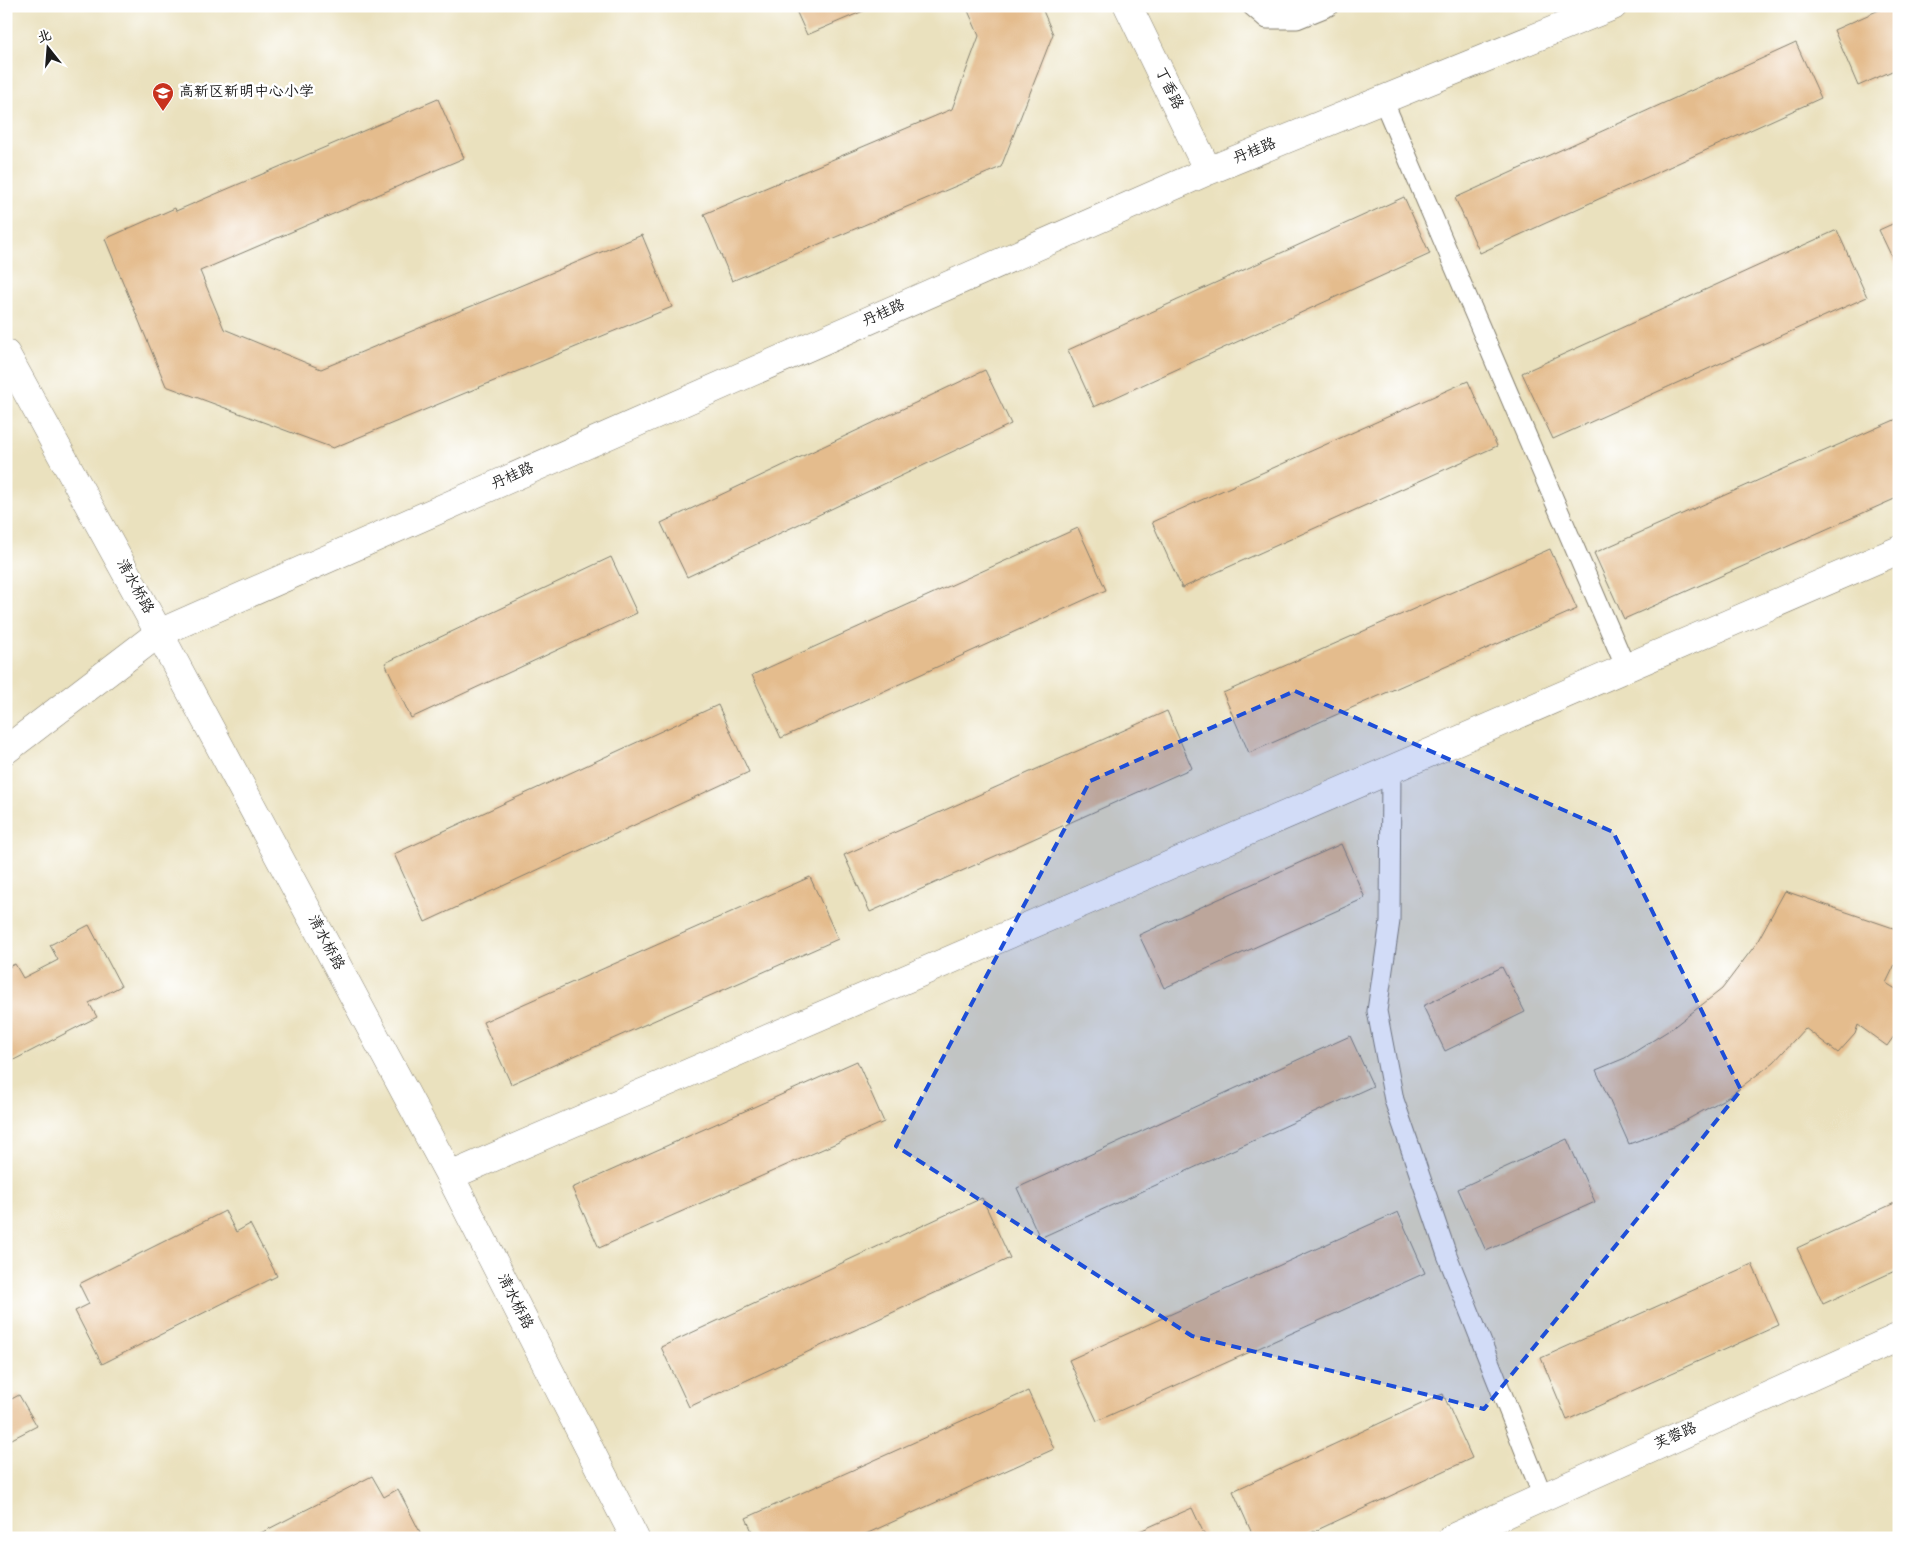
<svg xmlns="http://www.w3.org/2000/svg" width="1905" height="1544" viewBox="0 0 1905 1544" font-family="Dekko,'LXGW WenKai TC',sans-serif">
<rect width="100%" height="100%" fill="#fff"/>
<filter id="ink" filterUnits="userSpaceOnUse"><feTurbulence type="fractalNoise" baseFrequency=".02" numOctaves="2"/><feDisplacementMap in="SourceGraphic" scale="10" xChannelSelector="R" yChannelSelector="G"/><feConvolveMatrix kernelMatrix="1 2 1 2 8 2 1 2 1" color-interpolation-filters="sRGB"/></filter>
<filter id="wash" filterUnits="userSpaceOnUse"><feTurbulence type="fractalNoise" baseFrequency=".0096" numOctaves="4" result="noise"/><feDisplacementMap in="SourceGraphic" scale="20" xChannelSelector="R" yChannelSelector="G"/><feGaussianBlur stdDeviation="1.12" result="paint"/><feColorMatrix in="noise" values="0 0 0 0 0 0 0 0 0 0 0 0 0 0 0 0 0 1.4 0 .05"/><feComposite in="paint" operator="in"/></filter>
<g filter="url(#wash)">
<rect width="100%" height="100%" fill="#eae1be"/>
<g id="blocks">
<path fill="#e4bc8d" d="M794,6H875L807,35Z
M966,6H1041L1053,34L1001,167L732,281L704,214L952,109L979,36Z
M1274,6H1287L1276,11Z
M1888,6H1899V68L1858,86L1834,30Z
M1796,43L1821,98L1480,253L1455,198Z
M438,99L464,158L200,271L224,329L321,369L642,235L672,307L333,448L166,386L105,239L175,208L176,211Z
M1404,197L1430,254L1094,407L1068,350Z
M1899,221V272L1879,230Z
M1837,230L1867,297L1553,439L1522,373Z
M985,370L1011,424L687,577L661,523Z
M1468,381L1497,446L1182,588L1152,522Z
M1899,418V497L1624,619L1594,553Z
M1078,528L1106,590L781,738L752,675Z
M1550,549L1577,609L1249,753L1223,693Z
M611,557L637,613L411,718L385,663Z
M718,705L749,772L425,922L394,854Z
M1167,711L1192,768L870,912L844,855Z
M1341,844L1365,898L1164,988L1139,935Z
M810,877L838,939L511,1084L483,1022Z
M1785,891L1899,930V956L1886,983L1899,991V1029L1887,1046L1858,1025L1855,1034L1838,1053L1805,1028L1774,1062L1728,1097L1674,1127L1629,1144L1596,1070L1625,1058L1671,1029L1722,989L1756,944Z
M89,925L121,986L89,1003L97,1017L6,1064V968L15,964L23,978L58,960L50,945Z
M1502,967L1525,1012L1445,1051L1423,1006Z
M1350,1036L1373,1086L1040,1238L1017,1188Z
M857,1061L884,1122L599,1248L572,1188Z
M1567,1139L1595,1202L1486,1251L1458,1189Z
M982,1198L1010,1258L689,1407L661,1347Z
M1899,1201V1269L1823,1304L1797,1248Z
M225,1211L236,1232L250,1224L277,1276L102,1364L75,1311L89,1304L79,1284Z
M1398,1212L1425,1273L1097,1421L1069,1360Z
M1752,1264L1779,1325L1567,1420L1541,1358Z
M1028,1391L1054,1449L857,1538H755L746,1518Z
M1443,1394L1472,1458L1300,1538H1254L1233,1491Z
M19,1395L37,1426L6,1442V1402Z
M372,1476L384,1497L398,1489L423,1538H251Z
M1192,1508L1206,1538H1124Z"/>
</g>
</g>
<g filter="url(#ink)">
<use href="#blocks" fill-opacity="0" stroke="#837e6d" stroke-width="1"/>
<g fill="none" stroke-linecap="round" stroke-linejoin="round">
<g stroke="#837e6d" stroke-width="21">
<path id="service" d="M1252,6L1267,19H1297L1329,6
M1383,100L1626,668
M1391,770L1390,921L1377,1011L1394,1100L1447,1255L1543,1497"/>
</g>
<g stroke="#837e6d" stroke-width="29">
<path id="minor" d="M450,1176L1899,550"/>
</g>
<g stroke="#837e6d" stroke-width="29">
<path id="tertiary" d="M1128,6L1208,171
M6,354L159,633L450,1176L635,1538
M6,750L159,633L1208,171L1613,6
M1452,1538L1899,1337"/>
</g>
<use href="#service" stroke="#fff" stroke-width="19"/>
<use href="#minor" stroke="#fff" stroke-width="28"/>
<use href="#tertiary" stroke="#fff" stroke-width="28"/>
</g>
</g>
<path fill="#1d4ed8" fill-opacity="0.2" stroke="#1d4ed8" stroke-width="4" stroke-dasharray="10 6" stroke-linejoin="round" d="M1295,691L1613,832L1741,1090L1484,1409L1192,1336L896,1146L1090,781Z"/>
<defs>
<g id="school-pin" transform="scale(1.125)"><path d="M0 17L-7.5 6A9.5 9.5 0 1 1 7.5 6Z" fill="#c8321e" stroke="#fff"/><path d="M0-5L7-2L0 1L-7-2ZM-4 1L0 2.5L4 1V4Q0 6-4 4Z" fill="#fff"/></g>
</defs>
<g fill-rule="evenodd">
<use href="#school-pin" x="163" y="93"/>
</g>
<g text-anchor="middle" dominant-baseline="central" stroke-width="5" stroke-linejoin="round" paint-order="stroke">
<g font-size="15" fill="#1c1c1c" stroke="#fff">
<text transform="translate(1168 89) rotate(64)">丁香路</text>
<text transform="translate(1255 152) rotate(-22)">丹桂路</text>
<text transform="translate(884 314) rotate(-24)">丹桂路</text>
<text transform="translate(513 477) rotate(-24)">丹桂路</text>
<text transform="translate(134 587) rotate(61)">清水桥路</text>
<text transform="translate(325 943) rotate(62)">清水桥路</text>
<text transform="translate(514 1302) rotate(63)">清水桥路</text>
<text transform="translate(1676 1437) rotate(-24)">芙蓉路</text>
</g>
<g font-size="15" fill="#1c1c1c" stroke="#fff" text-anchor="start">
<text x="179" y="93">高新区新明中心小学</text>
</g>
</g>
<rect width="1905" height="1544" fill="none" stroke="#fff" stroke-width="25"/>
<g transform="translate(48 48) rotate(343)" stroke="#ffffff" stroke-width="4" paint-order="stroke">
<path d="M0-4L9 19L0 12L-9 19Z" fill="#1c1c1c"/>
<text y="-8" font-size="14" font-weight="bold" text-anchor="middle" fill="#1c1c1c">北</text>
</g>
</svg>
